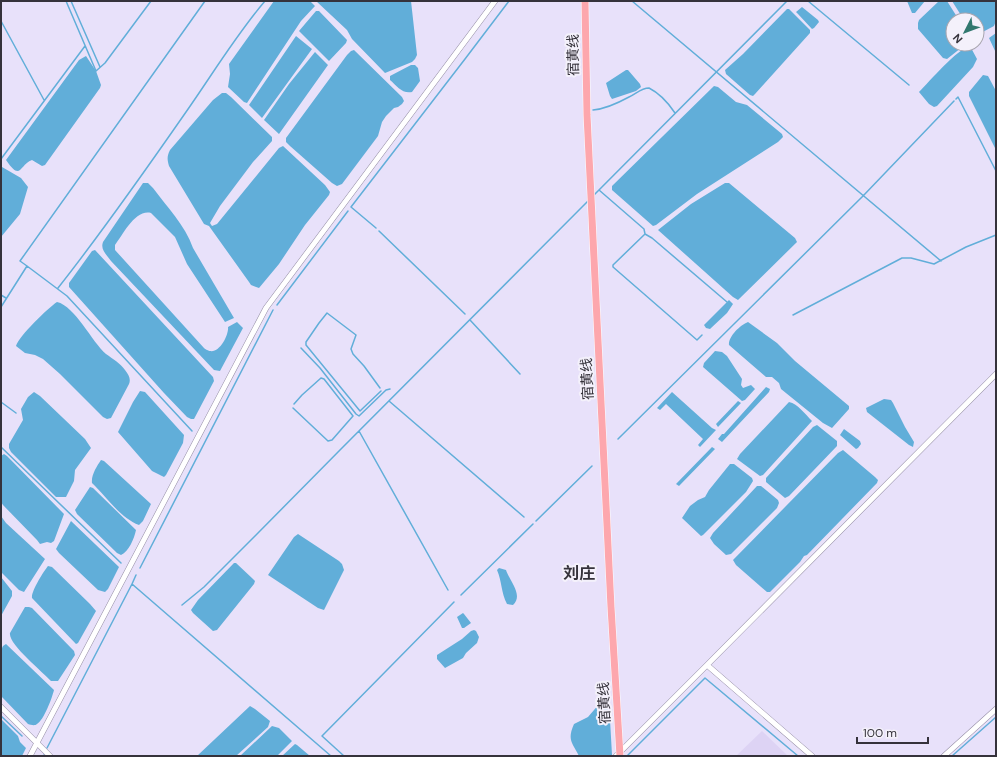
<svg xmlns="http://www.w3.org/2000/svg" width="997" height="757" viewBox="0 0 997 757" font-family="'DM Sans','Noto Sans SC',sans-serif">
<rect width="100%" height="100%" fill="#e8e1fa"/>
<path fill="#ddd3f4" d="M762,731L788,756H736Z"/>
<path fill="#61aed9" d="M274,1H310L315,6L301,21L247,103L244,102L228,87L230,74L229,64Z
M316,1H411L417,55L415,59L412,62L385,73L352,39L347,30Z
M907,1H925L915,13H912Z
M939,1H947L959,20H953V44H966L947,59L943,58L918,29V23L919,20Z
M952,1H995C997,8 997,20 994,26L977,35V20H964Z
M802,7L818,20L819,22L814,28L812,29L798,14L796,12Z
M787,9H789L810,30V33L755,94L753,96L750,95L726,74L725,70L743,54Z
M316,11H319L347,40L346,43L329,61L299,31Z
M996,33V53L989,38Z
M296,36L312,49L262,118L249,105Z
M970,46L977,59L973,67L937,106L934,107L929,104L919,92C930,81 957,49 970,46Z
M354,50L402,97L404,101L402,104L398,107L394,108L386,116L382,122L378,136L342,184L337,186L332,183L290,146L286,142V138L347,55L351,51Z
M315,52L328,65L279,134L264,120L289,84Z
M86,56L96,71L101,85L100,88L45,165L42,166L32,160C19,165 21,182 6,160L79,60Z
M411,65H415L418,68L420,81L412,92C402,94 397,86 390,80V76Z
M626,70H628L640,84L641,87L636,91L612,99L610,96L606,83Z
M983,75L988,76L996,91V150L969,96V92Z
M714,86L718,87L736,102L747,105L782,134L783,137L778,142L697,194L656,225L653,226L612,190V186Z
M222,93H226L231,97L272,137V141L253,162L220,206L210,223L212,226L217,224L279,148L283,146L325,185L330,192L329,195L305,225L279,264L259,288L251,285L249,282L209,226L204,224L169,166C167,159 167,156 170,150L213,100Z
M2,167L21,178L28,187L20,214L1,237Z
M143,183H148L153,188C167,207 185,225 193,248L234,318L225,322L187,264L175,237L151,213C135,209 123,235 115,245V250L204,348C205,349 209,351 210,351C220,353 229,334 228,327L237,322L243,328L220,371L214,370L111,261C107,255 100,250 103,242Z
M725,183H729L795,238L797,242L738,300L733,297L658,230L691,204Z
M95,250L213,377L214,381L194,419H191L187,417L164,393L69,287V283L92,251Z
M729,300L733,304L727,313L710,329L706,328L704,325Z
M57,302C75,306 92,342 106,354C113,359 120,363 125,370C129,375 131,379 129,384L111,418L107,419L103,417L60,374L43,359L35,355L25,353L16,346C19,336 48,308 57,302Z
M748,322L777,343L795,361L849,406V409L832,428L823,423L781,389L779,383L772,377H766L729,345C728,337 740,325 748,322Z
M715,351L722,352L727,356L742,379L741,385L743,388L751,385L755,389L745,400L742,401L703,367L704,363Z
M766,387L770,389L769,392L722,442L718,439L722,434H724Z
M140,391L145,392L184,435L183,443L166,475L164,477L152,471L118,432L133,402Z
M34,392L40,396L85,439L91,448L75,470L74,481L66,497H56L11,452L9,448V444L23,420L21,409L28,397Z
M672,392L712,428L716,430L700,447L698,445L703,439L666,404L660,410L657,408Z
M884,399L891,400L893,403L905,427L914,442L913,447L909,445L867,412L866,408Z
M738,401L741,403L718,427L716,424Z
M789,402C798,404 805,414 812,421L763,475L760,476L737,459L740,454Z
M817,425L837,441V446L789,496L785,498L766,482V478L813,427Z
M844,429L860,441L861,444L858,448L856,449L840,435Z
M712,447L715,449L679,486L676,484Z
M843,450L875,477L878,480L877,483L807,555L804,556L800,562L770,592H767L736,565L733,560L838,453Z
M4,454L7,456L64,514L54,541L51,543L47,542L40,544L37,540L3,505L1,502V456Z
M101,460L104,461L151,504L143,521L139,525C120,518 106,496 92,483C91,475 97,466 101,460Z
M730,464H734L752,478L753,481L746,492L703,535L701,536L682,518L690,506L698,500L705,497L709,490Z
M757,486H761L778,500L779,503L777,508L731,554L726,555L714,544L710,538L713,533Z
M90,487L93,488L136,530C134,539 129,551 121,555L117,553L77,514L75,510Z
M1,516L6,523L45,559L24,592L19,590L1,572Z
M71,521L119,567L108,589L105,592L98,590L59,553L56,549Z
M298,534L339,561L342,564L344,570L324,610L318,608L268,575L294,537Z
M234,563H236L253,579L255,581L254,584L217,630L213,631L193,613L191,610L198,600Z
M48,566L52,567L90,604L96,611L78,643L76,644L32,598C31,591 44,571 48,566Z
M499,568L506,570C509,580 524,595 513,605L507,604C501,593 502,581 497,570Z
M1,577L12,591V596L1,616Z
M29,607L32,608L74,651L75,655L58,681H51C43,672 8,644 10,633L25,607Z
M463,613L464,614L471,623L464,628H462L457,617Z
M474,630L476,631L479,637L477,643L466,653L463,658L445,668L437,659V655L462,639L471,631Z
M6,644L54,690C52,698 44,720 37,724C35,726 31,725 28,724L1,696V650L3,646Z
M607,700L609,702L612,755L579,756C572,742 567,740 574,724L588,717L600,703Z
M250,706L255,709L270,721L268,727L236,756H197Z
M1,719L18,736L20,742L26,748L22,756H1Z
M272,726L279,728L292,741L277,756H240Z
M295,744L297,745L310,756H282Z"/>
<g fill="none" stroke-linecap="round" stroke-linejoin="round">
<path stroke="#61aed9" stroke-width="1.5" d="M66,1L96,71L105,63L151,1
M71,1L100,67
M632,1L941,261
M808,1L909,85
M1,21L44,100
M956,99L958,97L996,171
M593,110C606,109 618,103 629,97C636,94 641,88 649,88C659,93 669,104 675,113
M1,159L85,46
M599,190L644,229L645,234
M594,195L787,1
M351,207L465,59L509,1
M351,207L376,228
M379,231L465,314
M27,266L20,261L205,1
M58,288C103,231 145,171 186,112C212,75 236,35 265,1
M1,295L6,298
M277,305L348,211
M1,307L27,266L67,296L192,431
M793,315L902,258H911L934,264L966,247L996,235
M470,320L520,374
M702,335L697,340L613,267V265L645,234L652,238L727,302
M301,348L320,368L356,414L359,416L386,390L390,389
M380,388L364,366L353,354L351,349L356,335L327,313L319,323L306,342V345L360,411L381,391
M389,401L524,517
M1,402L16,413
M293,408L328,441L332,440L353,416L324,379L321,378L302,395L294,404
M359,431L448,590
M618,439L863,196L954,101
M1,447L121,563
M536,521L592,466
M140,568L273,310
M132,584L136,575
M461,595L533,524
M182,605L204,587L257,534L340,450L588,201
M1,716L22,736
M47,748L132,584L331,756
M43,756L44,755
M344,756L322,736L454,602
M627,756L705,678L798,756
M952,756L996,717"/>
<g stroke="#958ea5" stroke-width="6">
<path id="minor" d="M707,665L996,374
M1,707L50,756
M30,756L266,308L495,1
M616,756L707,665L812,756
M944,756L996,709"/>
</g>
<g stroke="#fff" stroke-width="8">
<path id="major" d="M585,1L587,115L611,607L620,756"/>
</g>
<use href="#minor" stroke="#fff" stroke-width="5"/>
<use href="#major" stroke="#fda7ad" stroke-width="7"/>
</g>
<g text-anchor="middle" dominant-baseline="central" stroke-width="4" stroke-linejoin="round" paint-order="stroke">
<g font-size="14" fill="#35323b" stroke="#f4f1fb">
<text transform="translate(573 55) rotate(-91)">宿黄线</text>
<text transform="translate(587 379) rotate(-93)">宿黄线</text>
<text transform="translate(604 703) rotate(-93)">宿黄线</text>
</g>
<g font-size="16" font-weight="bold" fill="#35323b" stroke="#f4f1fb">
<text x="579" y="573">刘庄</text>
</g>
</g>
<rect width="997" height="757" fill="none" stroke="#35323b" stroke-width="4"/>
<g transform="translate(965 32) rotate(228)"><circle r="19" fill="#f4f1fb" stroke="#a8a5ae"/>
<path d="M0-3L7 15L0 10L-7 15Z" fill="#31786f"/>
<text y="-6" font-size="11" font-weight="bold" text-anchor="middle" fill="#35323b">N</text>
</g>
<path d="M857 737v6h71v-6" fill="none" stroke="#35323b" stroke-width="2"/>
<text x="863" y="737" font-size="12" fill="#35323b" stroke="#f4f1fb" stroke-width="3" paint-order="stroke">100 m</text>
</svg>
